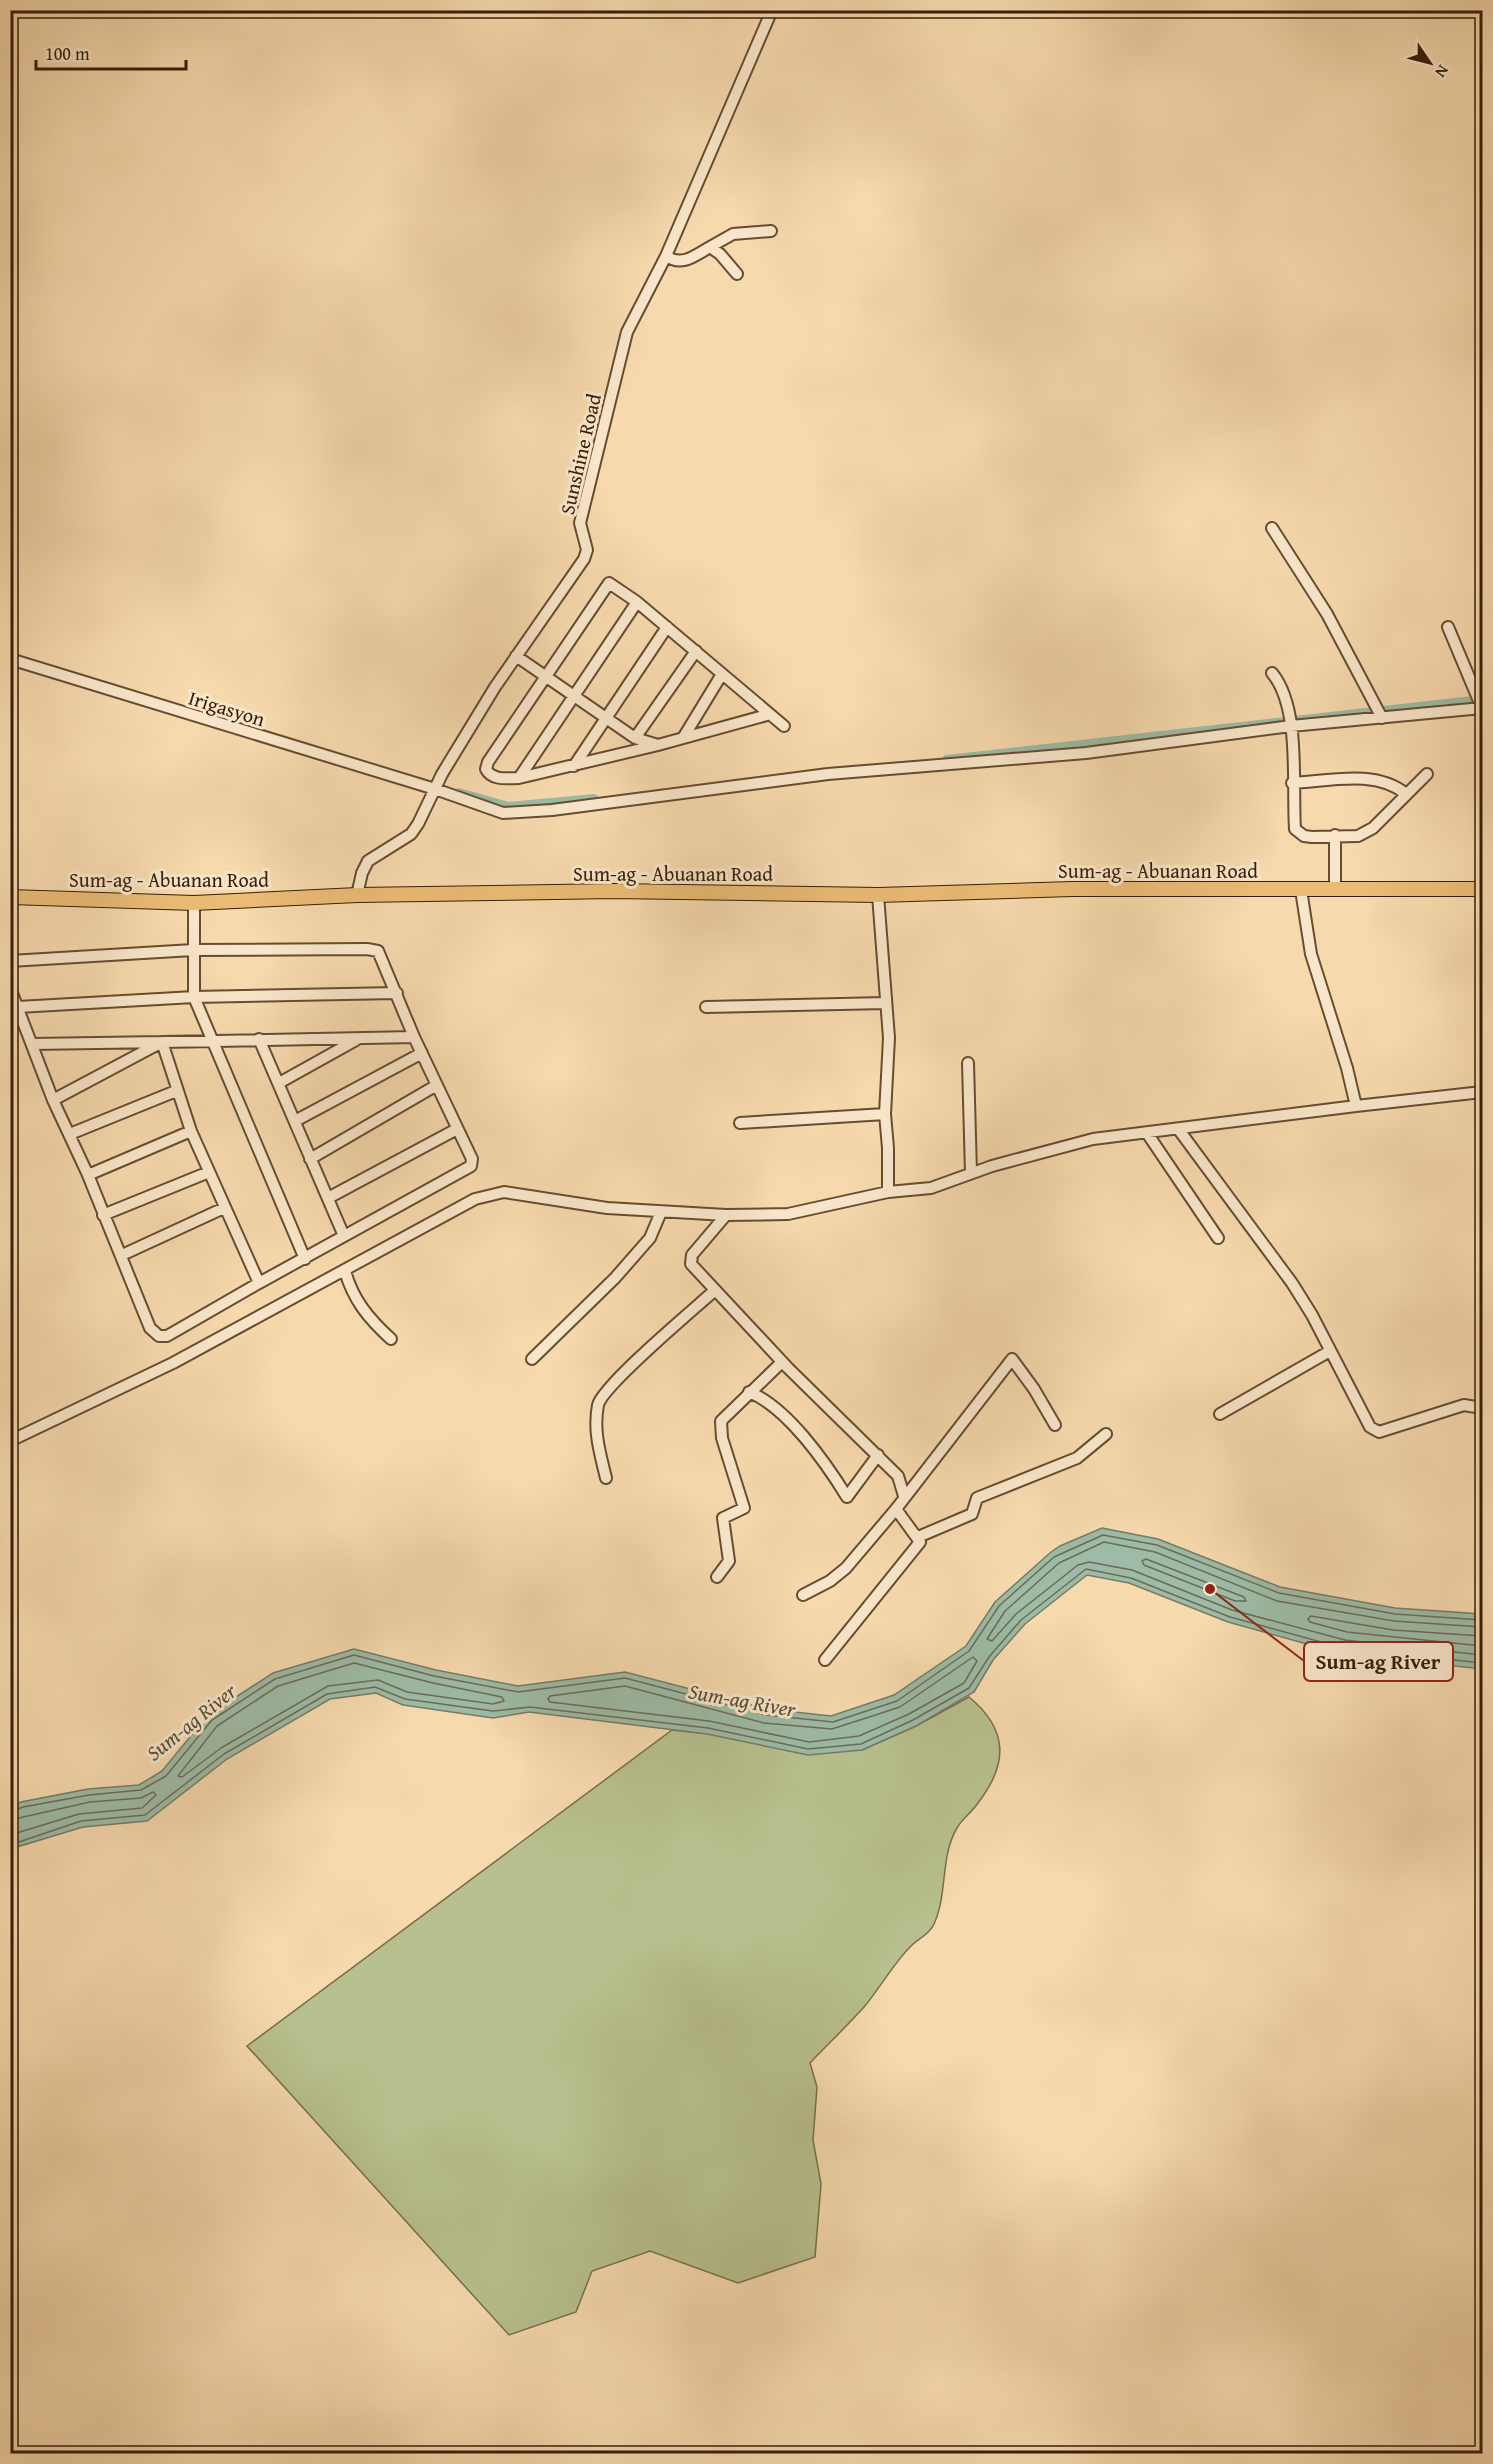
<svg xmlns="http://www.w3.org/2000/svg" width="1493" height="2464" viewBox="0 0 1493 2464" font-family="'Gentium Book Plus',serif">
<rect width="100%" height="100%" fill="#f6d9ad"/>
<filter id="stains"><feTurbulence type="fractalNoise" baseFrequency=".00333" numOctaves="4"/><feColorMatrix values="0 0 0 0 .2 0 0 0 0 .09 0 0 0 0 .02 0 0 0 .5 -.17"/></filter>
<radialGradient id="worn" r=".72"><stop offset=".6" stop-color="#630" stop-opacity="0"/><stop offset="1" stop-color="#630" stop-opacity=".3"/></radialGradient>
<path fill="#b7c08e" stroke="#776e4b" stroke-width="1.5" d="M969,1697C1009,1730 1008,1764 978,1803C972,1812 962,1819 957,1828C940,1856 948,1893 934,1924C930,1934 918,1939 911,1946C893,1964 880,1988 864,2007C847,2026 828,2044 810,2063L817,2087L813,2140L821,2184L815,2257L738,2283L650,2251L592,2271L576,2312L509,2335L247,2046L672,1730L862,1750L916,1726Z"/>
<path fill="#9dbba6" stroke="#747c67" stroke-width="1.5" d="M1102,1528L1158,1539L1280,1587L1395,1608L1482,1614V1669L1343,1654L1228,1622L1129,1583L1087,1575L1025,1624L993,1660L974,1692L916,1726L862,1750L808,1755L707,1734L529,1712L493,1718L403,1705L376,1693L330,1699L227,1759L147,1821L83,1827L17,1847L11,1854V1807L21,1802L88,1789L139,1785L162,1771L208,1715L273,1673L354,1649L436,1670L518,1686L625,1672L767,1709L831,1716L894,1695L966,1646L995,1602L1051,1552L1060,1546Z"/>
<g fill="none" stroke-linecap="round" stroke-linejoin="round">
<path stroke="#6a6c57" stroke-width="1.5" d="M1146,1559L1244,1597L1246,1601H1235L1144,1565L1142,1561Z
M1482,1627L1394,1621L1277,1601L1155,1552L1104,1542L1059,1563L1005,1611L987,1639L992,1641L1016,1614L1078,1565L1089,1562L1132,1570L1232,1610L1345,1640L1482,1655
M1482,1636L1393,1630L1311,1616L1308,1619L1310,1622L1347,1632L1482,1646
M973,1657L977,1661L964,1683L909,1714L859,1736L809,1742L709,1721L550,1702L548,1699L550,1696L625,1686L764,1723L832,1729L900,1707Z
M354,1663L433,1683L502,1697L504,1701L493,1704L407,1692L378,1680L328,1686L221,1748L182,1777L178,1776L217,1726L278,1686Z
M10,1812L23,1807L89,1795L141,1790L166,1776L212,1720L275,1679L354,1655L434,1676L518,1692L625,1678L766,1715L833,1722L897,1701L969,1651L999,1606L1054,1557L1103,1535L1157,1545L1279,1593L1395,1614L1482,1620
M10,1820L90,1802L141,1798L153,1792L156,1795L142,1808L79,1814L10,1835
M10,1845L81,1821L145,1815L224,1754L327,1694L375,1687L405,1699L493,1711L530,1707L708,1728L808,1749L861,1744L913,1720L969,1688L989,1657L1021,1620L1086,1569L1131,1578L1230,1617L1343,1648L1482,1663"/>
<path stroke="#9dbba6" stroke-width="10" d="M947,760L1482,700
M459,793L508,807L594,799"/>
<g stroke="#674c31" stroke-width="14">
<path id="minor" d="M710,247L733,234L771,231
M666,256C682,267 694,256 710,247L720,254L737,274
M1272,528L1327,614L1382,718
M1448,627L1482,708
M516,656L635,738L658,745L767,715
M10,659L435,789L503,813L552,810L828,774L1086,753L1291,726L1482,708
M1272,673C1301,708 1292,784 1295,829L1304,836L1312,837L1358,836L1373,828L1427,774
M635,738L696,651
M683,738L722,674
M658,745L519,778C508,778 492,781 486,769L488,762L609,583L637,602L784,726
M574,766L667,627
M519,778L637,602
M1292,783C1329,781 1376,769 1406,794
M1301,890L1311,954L1347,1068L1356,1106L1482,1092
M1335,890V835
M357,895L362,873L368,861L411,834L418,824L442,774L495,687L584,559L587,550L580,523L627,332L666,256L772,10
M878,895L889,1038L885,1114L888,1148V1192
M194,903V997L305,1259
M10,961L193,950L367,949L378,951L414,1037L472,1159L471,1166L259,1283L191,1131L162,1042L32,1044
M10,988L53,1100L88,1175L150,1328L159,1336H167L259,1283
M18,1007L194,997L397,993
M706,1007L885,1003
M259,1039L344,1236
M968,1063L971,1173
M279,1083L358,1039
M53,1100L162,1042L414,1037
M295,1121L422,1053
M740,1123L885,1114
M1179,1130L1292,1283L1312,1315L1370,1427L1379,1432L1464,1405L1482,1408
M1147,1133L1218,1238
M70,1134L176,1091
M310,1159L437,1085
M88,1175L191,1131
M328,1198L457,1129
M103,1215L209,1172
M726,1215L692,1255L691,1264L788,1368L898,1476L904,1496
M122,1255L224,1208
M345,1271C353,1300 369,1319 391,1339
M532,1359L615,1278L650,1238L661,1212
M749,1392C787,1407 826,1463 847,1497L878,1455
M1220,1414L1330,1351
M10,1441L173,1363L475,1199L504,1192L607,1208L726,1215L788,1214L888,1192L931,1188L992,1166L1093,1139L1356,1106
M606,1478C600,1453 593,1431 598,1405C603,1385 693,1310 714,1291
M918,1537L972,1514L977,1498L1077,1458L1106,1434
M717,1577L729,1561L723,1518L744,1508L722,1438L721,1421L782,1362
M803,1595L830,1581L846,1568L896,1509L1012,1359L1034,1389L1055,1425
M825,1660L920,1542L896,1509"/>
</g>
<g stroke="#371d08" stroke-width="16">
<path id="major" d="M10,897L194,903L357,895L615,891L878,895L1072,889H1482"/>
</g>
<use href="#minor" stroke="#f9e6ca" stroke-width="10"/>
<use href="#major" stroke="#ebbc76" stroke-width="14"/>
</g>
<g text-anchor="middle" dominant-baseline="central" stroke-width="6" stroke-linejoin="round" paint-order="stroke">
<g font-size="20" fill="#371d08" stroke="#f9e6ca">
<text transform="translate(580 454) rotate(-77)">Sunshine Road</text>
<text transform="translate(227 708) rotate(17)">Irigasyon</text>
<text x="1158" y="870">Sum-ag - Abuanan Road</text>
<text x="673" y="873">Sum-ag - Abuanan Road</text>
<text x="169" y="879">Sum-ag - Abuanan Road</text>
</g>
<g font-size="21" font-style="italic" fill="#564c37" stroke="#f9e6ca">
<text transform="translate(742 1700) rotate(10)">Sum-ag River</text>
<text transform="translate(191 1722) rotate(-39)">Sum-ag River</text>
</g>
</g>
<path fill="none" stroke="#8f2418" stroke-width="2" d="M1210 1589L1304 1661"/>
<circle fill="#8f2418" stroke="#f9e6ca" stroke-width="2" cx="1210" cy="1589" r="6"/>
<rect fill="#f9e6ca" stroke="#8f2418" stroke-width="2" x="1304" y="1642" width="149" height="39" rx="6"/>
<g font-size="21" text-anchor="middle" font-weight="bold" fill="#371d08">
<text x="1378" y="1669">Sum-ag River</text>
</g>
<rect width="1493" height="2464" fill="none" stroke="#f6d9ad" stroke-width="36"/>
<rect x="12" y="12" width="1469" height="2440" fill="none" stroke="#371d08" stroke-width="3"/>
<rect x="18" y="18" width="1457" height="2428" fill="none" stroke="#371d08" stroke-width="1.5"/>
<g transform="translate(1430 63) rotate(125)" stroke="#f9e6ca" stroke-width="4.5" paint-order="stroke">
<path d="M0-4.5L10 22L0 15L-10 22Z" fill="#371d08"/>
<text y="-9" font-size="16" font-weight="bold" text-anchor="middle" fill="#371d08">N</text>
</g>
<path d="M36 60v9h150v-9" fill="none" stroke="#371d08" stroke-width="3"/>
<text x="45" y="60" font-size="18" fill="#371d08" stroke="#f9e6ca" stroke-width="4.5" paint-order="stroke">100 m</text>
<rect width="100%" height="100%" filter="url(#stains)"/>
<rect width="100%" height="100%" fill="url(#worn)"/>
</svg>
